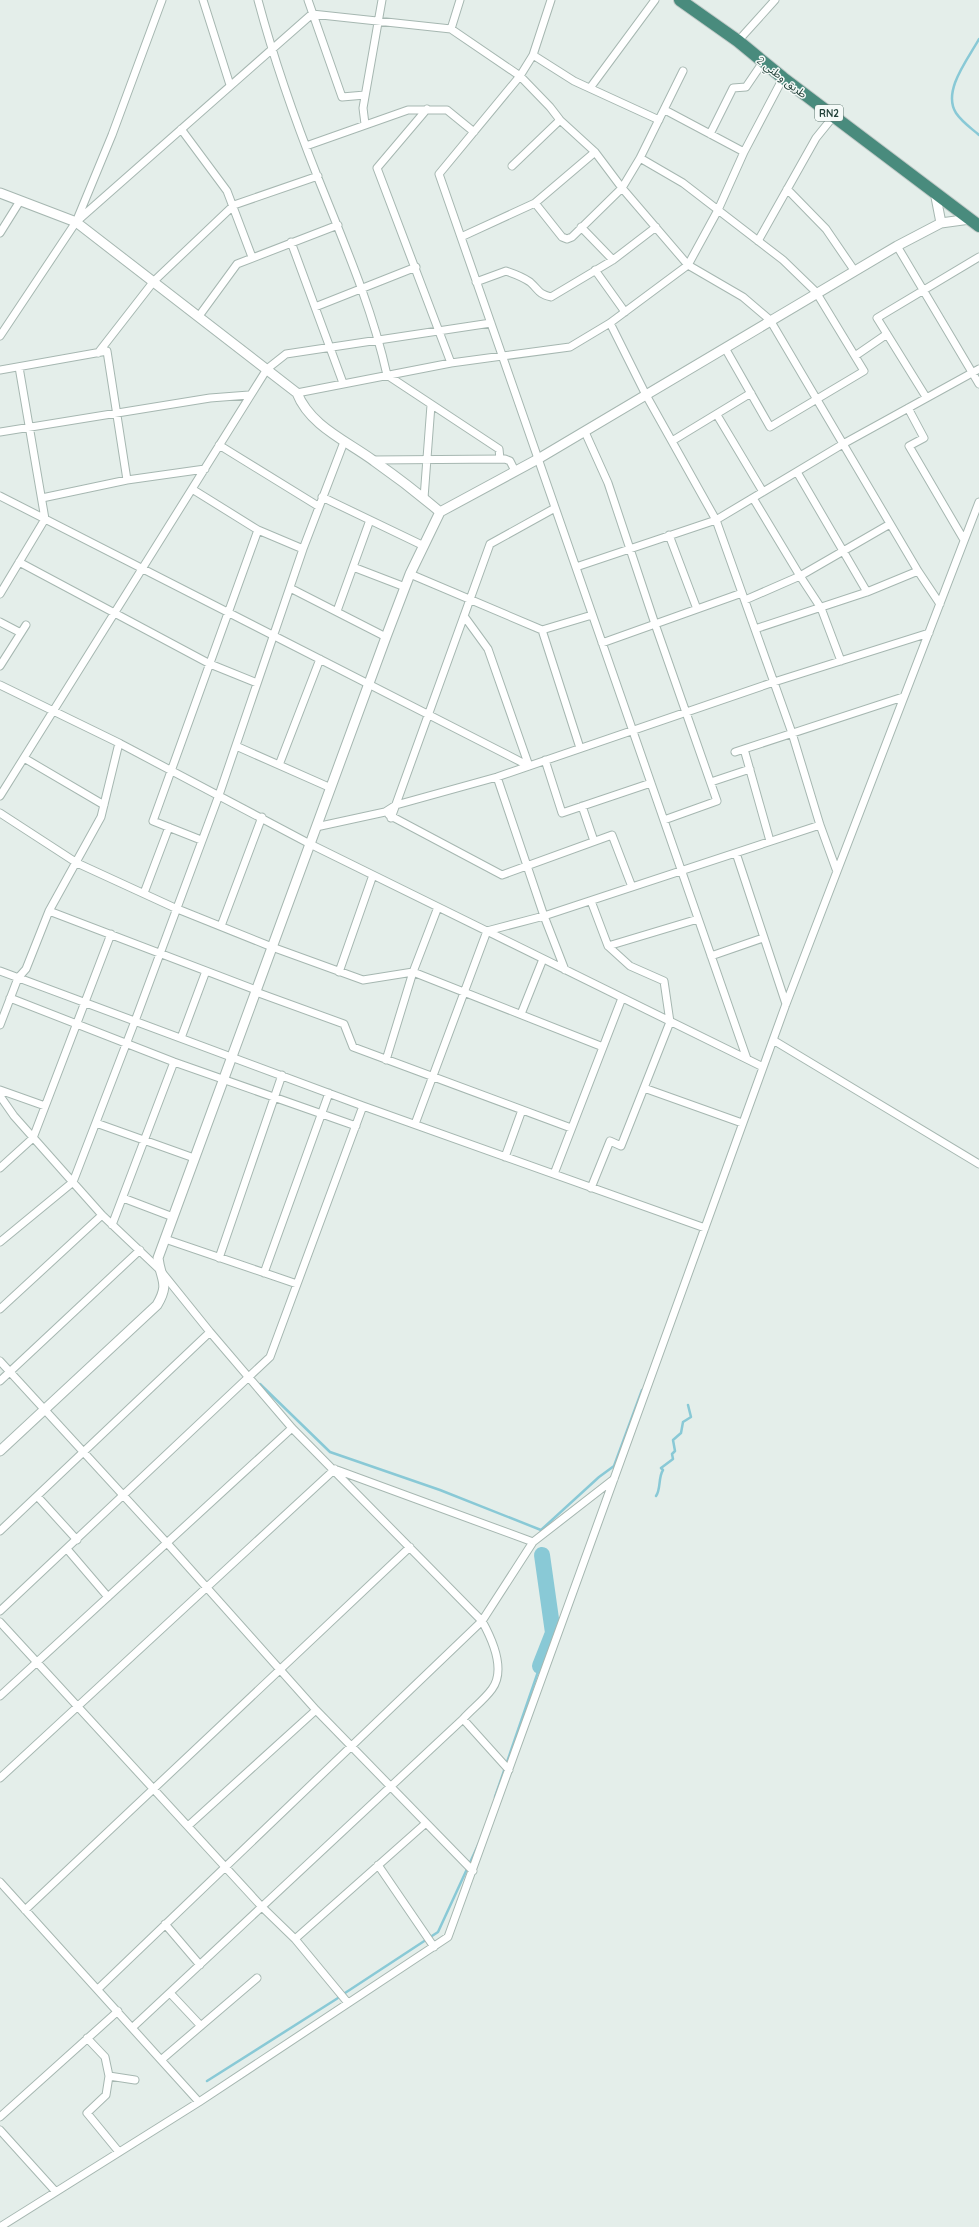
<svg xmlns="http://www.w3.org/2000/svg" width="979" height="2227" viewBox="0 0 979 2227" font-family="Quicksand,'Noto Sans Arabic',sans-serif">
<rect width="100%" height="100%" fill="#e4eeea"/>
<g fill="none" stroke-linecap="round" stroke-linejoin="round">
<path stroke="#89c9d6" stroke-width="2.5" d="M979,39C968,59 942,91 956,113C962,122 971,128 979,135
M260,1384L330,1452L440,1490L541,1530L599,1477L614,1466L642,1390
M656,1496C661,1489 658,1478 663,1470L661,1468L673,1459L672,1454L675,1451L673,1440L681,1433L683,1422L691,1417L688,1405
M495,1797L540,1666
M345,1993L438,1932L479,1843
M207,2081L338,1998"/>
<path stroke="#89c9d6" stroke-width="16" d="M540,1666L553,1633L542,1555"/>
<g stroke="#a6b7b1" stroke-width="9">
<path id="minor" d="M203,0L230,85
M258,0C274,60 295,120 318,178C344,243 372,307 387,375L499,449L500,459
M308,0L342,97L365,95
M551,0L533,55L520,76L439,174L747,1059
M451,29L460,0
M738,41L775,0
M533,55L574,81L659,120
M590,88L655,0
M427,109L377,168L451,363
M665,110L744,152
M365,124L363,108L382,0
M181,129L227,191L252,257
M710,134L733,88L746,87L763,62
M306,146L408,110H447L474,132
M640,158L683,183L783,260L816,292L864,371L770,427L725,348
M512,166L560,120
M787,189L826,229L854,270
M535,203L562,237L567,239L572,237L622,188L640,158L683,71
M76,222L312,14L451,29L520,76L550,107L560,120L595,152L622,188L688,265L743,297L770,320L918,571L940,604
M581,227L613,260
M0,233L20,201
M461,237L535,203L595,152
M758,241L816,138L833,117
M291,242L343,383
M897,246L979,384
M595,270L625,312
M476,282L506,271C515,274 523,277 530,282C540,291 537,293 551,297L613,260L656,227
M315,307L416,267
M199,316L237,264L338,225
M610,323L646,395L716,520L792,733L820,825L836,869
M0,336L76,222L112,135L162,0
M98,353L154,281L234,205L318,176
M855,356L887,334
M0,370L107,351L127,480
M297,393L451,363L570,347L610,323L688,265L718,210L744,152L783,78
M926,397L877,318L979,257
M908,408L924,438L909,446L964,540
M717,415L763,492
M0,432L210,398L249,395
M585,432L608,483L655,624L717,801L664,820
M672,441L751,393
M219,445L318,506
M373,460L505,459L510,461L515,471
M797,472L867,592
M192,489L258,530L303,549
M0,496L529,766
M322,497L424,546
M42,498L127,480L205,469
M424,498L431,405
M753,498L800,576L821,608L841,661
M669,535L697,609
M19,562L210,664L257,683
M353,567L405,587
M576,567L716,520L843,444L979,369
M410,574L542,630L592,615
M290,588L386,637
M0,594L45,519L19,367
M745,600L800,576L890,524
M337,611L370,520
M464,616L488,649L529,766
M0,622L21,633
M755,629L867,592L918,571
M542,630L580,748
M602,643L742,593
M0,666L26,625
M0,685L119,743L310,844L763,1067
M236,746L331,788
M744,749L770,841
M735,752L903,697
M24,758L104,805
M545,760L562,813L651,783
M279,765L320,659
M497,777L544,916L565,970
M711,782L750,769
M0,796L267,369L286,354L491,323
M582,806L594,841
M0,813L77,863L175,908L272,947L363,980L413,972L603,1047
M389,815L502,875L612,835L632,887
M391,818L490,544L555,508
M316,827L385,812L396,805L497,777L774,682L929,633
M201,840L153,821L258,530
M736,853L786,1004
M144,893L169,827
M591,901L608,946L630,966L664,981L670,1022L621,1146L610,1141L591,1188
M49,911L256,990
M221,926L262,817
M608,946L698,919
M711,956L763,938
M0,971L363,1106L705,1228
M339,972L373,875
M256,992L344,1024L353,1047L571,1128
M10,998L174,1062L356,1126
M521,1014L543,959
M0,1025L18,978L26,969L49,911L101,817L119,743
M181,1038L206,971
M773,1040L979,1164
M386,1060L413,972L438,907
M644,1088L742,1123
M0,1090L45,1106
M0,1096L14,1116L102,1215L160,1270L210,1332L292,1428L482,1621C492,1639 506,1670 492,1689C484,1700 472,1709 463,1719L133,2027
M96,1123L194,1158
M415,1124L487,931L544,916L820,825
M505,1157L522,1110
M0,1168L33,1138L111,934
M554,1174L622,998
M123,1198L173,1217
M112,1225L174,1062
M165,1239L297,1284
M0,1242L73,1182L135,1021L219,795L303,549L344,442
M219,1258L282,1075
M264,1273L329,1093
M0,1309L102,1215
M0,1361L167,1543L316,1710L473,1871
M0,1381L140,1250
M337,1470L533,1542
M37,1496L77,1540
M0,1531L210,1332
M67,1549L108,1597
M0,1611L270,1357L363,1106
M0,1622L262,1907L295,1939L348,2003
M0,1696L292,1428
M463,1719L509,1770
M0,1778L335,1469
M188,1826L316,1710
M378,1865L434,1947
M0,1882L199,2102
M25,1910L410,1547
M165,1924L200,1965
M295,1939L426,1823
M98,1989L482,1621L533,1542L614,1479
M170,1993L201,2026
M87,2038L105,2057L109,2076L106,2095L87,2113L119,2152
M161,2060L257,1978
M109,2076L135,2080
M0,2117L118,2011
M0,2130L56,2192
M0,2227L199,2102L448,1937L786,1004L979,502"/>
</g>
<g stroke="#a6b7b1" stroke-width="11">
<path id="tertiary" d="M935,192L941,223
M0,193L76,222L297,393C310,426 347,441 374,461C397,477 419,494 440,512
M0,1451L157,1305C170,1283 161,1281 158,1258L386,637L410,574L440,512L538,459L897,246L941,223L970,219"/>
</g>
<g stroke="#c1cac8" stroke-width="14">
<path id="trunk" d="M680,0L738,41L783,78L979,226"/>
</g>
<use href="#minor" stroke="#fff" stroke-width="7"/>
<use href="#tertiary" stroke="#fff" stroke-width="9"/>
<use href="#trunk" stroke="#498b7d" stroke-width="12"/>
</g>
<g text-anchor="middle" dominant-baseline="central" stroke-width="3" stroke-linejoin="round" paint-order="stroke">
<rect fill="#f5faf8" stroke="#617872" stroke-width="1" x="815" y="105" width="28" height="16" rx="3"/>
<g font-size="10" font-weight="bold" fill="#224139">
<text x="829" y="113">RN2</text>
</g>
<g font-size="11" fill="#224139" stroke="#f5faf8">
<text transform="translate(782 77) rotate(38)">طريق وطني 2</text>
</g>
</g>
</svg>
